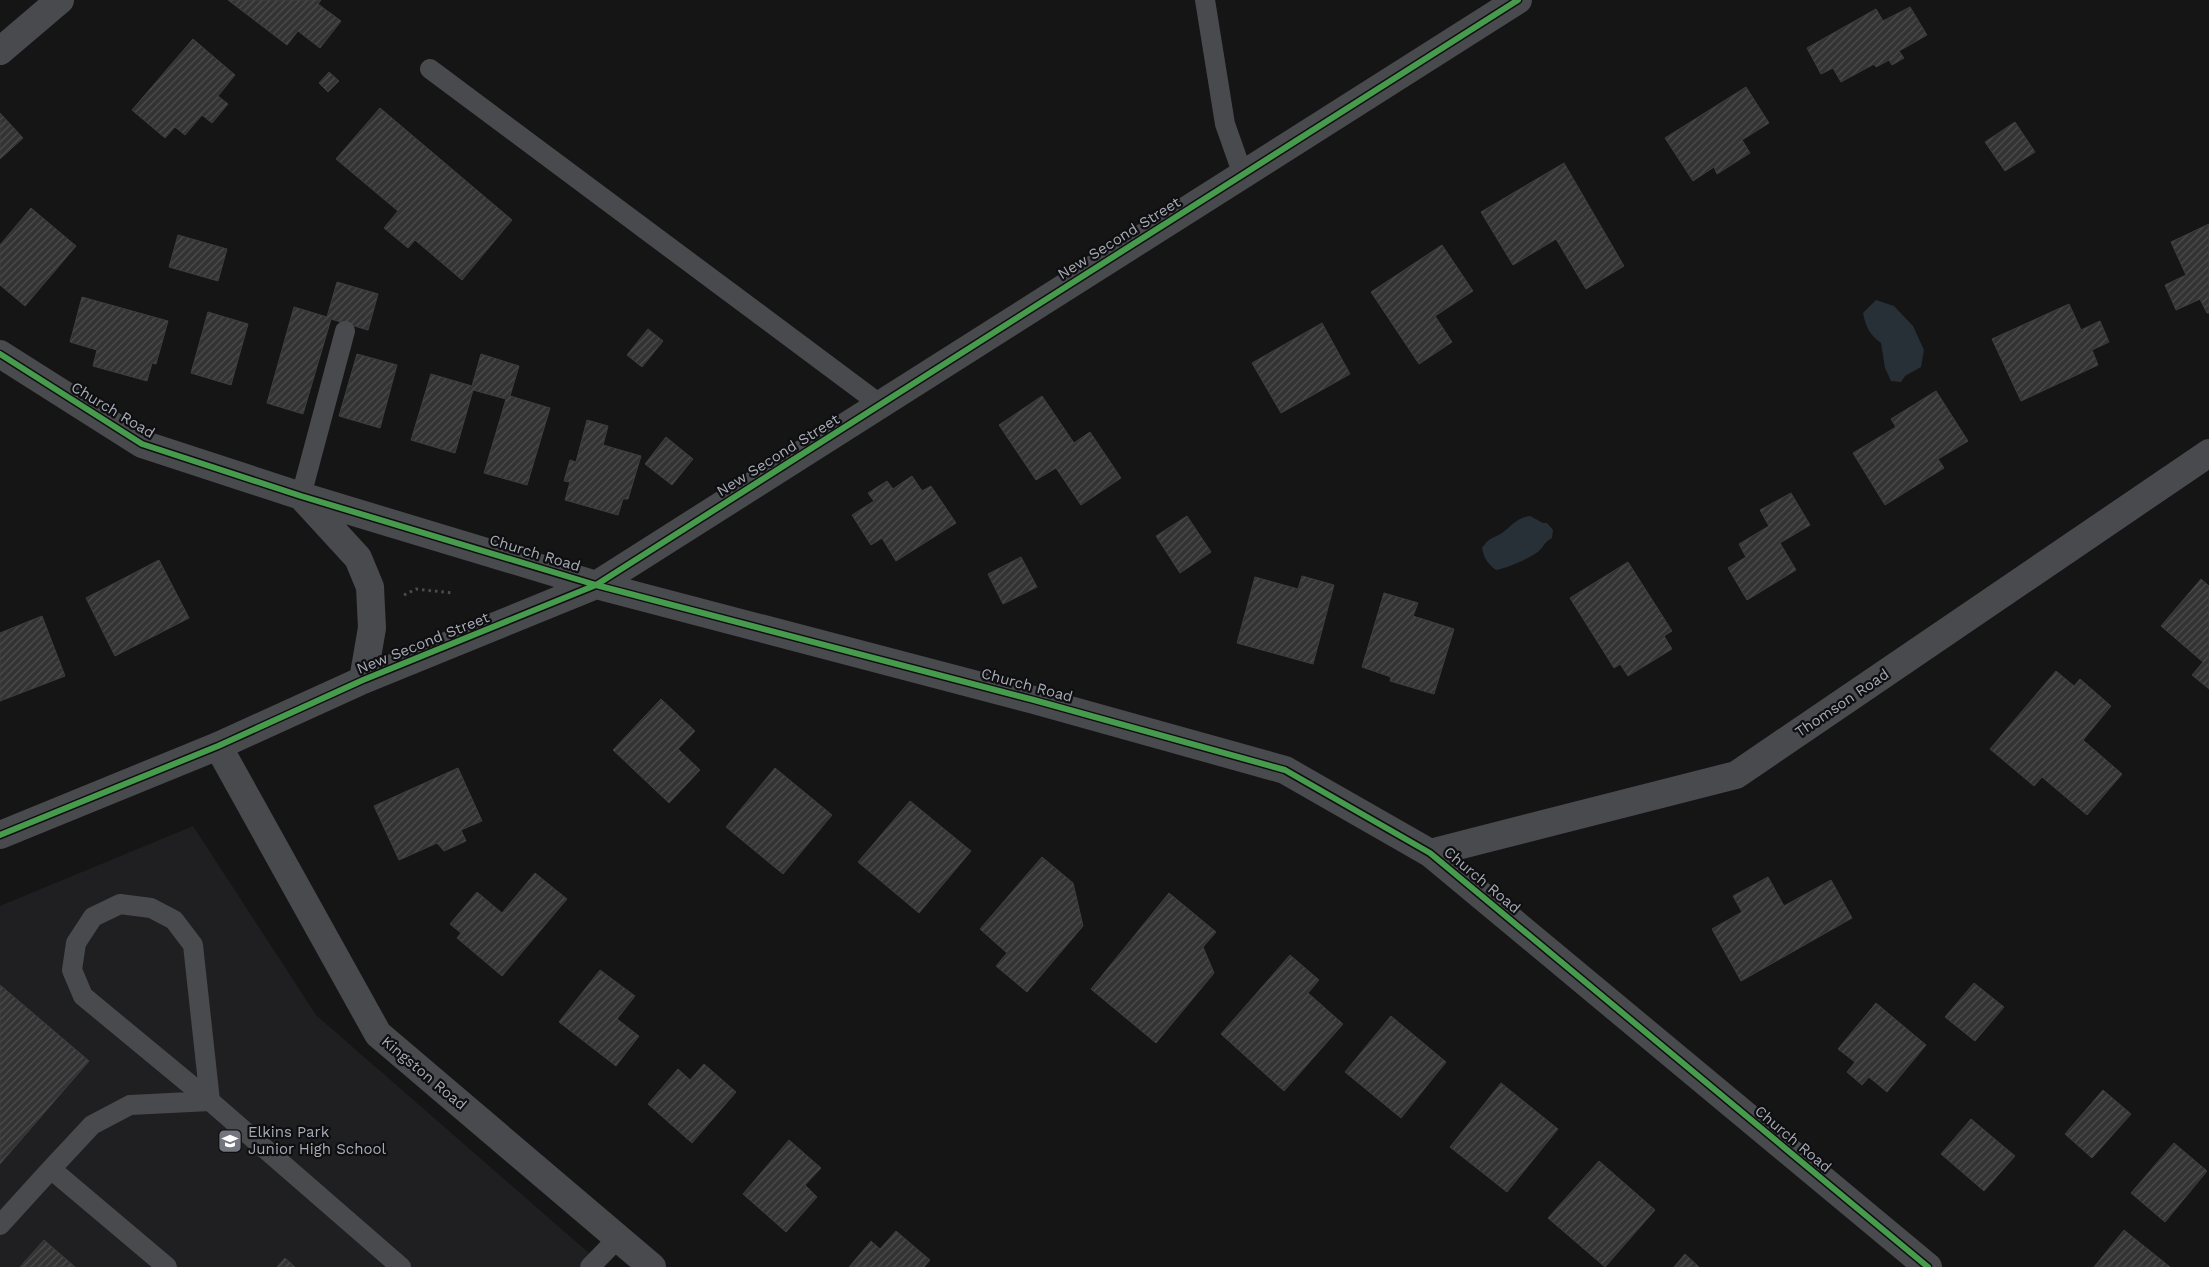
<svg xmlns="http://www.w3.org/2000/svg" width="2209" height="1267" viewBox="0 0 2209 1267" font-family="'Work Sans',sans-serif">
<defs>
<pattern id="building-hatch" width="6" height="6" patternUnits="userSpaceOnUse" patternTransform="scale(1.25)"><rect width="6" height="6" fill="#333334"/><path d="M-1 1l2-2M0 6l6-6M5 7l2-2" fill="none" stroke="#4e4e4f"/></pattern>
</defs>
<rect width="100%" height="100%" fill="#151515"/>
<path fill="#1f1f21" d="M193,826L316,1015L605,1267H0V906Z"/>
<path fill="#283037" d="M1876,300L1894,306L1913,326L1924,350L1921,367L1905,376L1901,382L1891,381L1885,368L1881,343C1869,334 1866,327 1863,313Z
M1530,516L1543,523H1547L1553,530L1552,538C1546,541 1545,544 1541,549C1534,557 1507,568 1496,570C1487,563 1484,558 1482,548C1490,537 1492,539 1502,533C1512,526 1516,518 1530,516Z"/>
<path fill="url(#building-hatch)" stroke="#3d3e41" d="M228,0H321L318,4L341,21L320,48L298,31L287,45Z
M1910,7L1927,35L1899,51L1904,58L1892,65L1889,60L1876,67L1874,64L1841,82L1833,68L1821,74L1807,48L1876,9L1883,21Z
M193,39L235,75L218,96L228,104L212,123L202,115L185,135L175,127L165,138L132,110Z
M329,72L339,81L328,92L319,83Z
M1746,87L1769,123L1742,140L1750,153L1717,174L1714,167L1693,181L1665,138Z
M380,108L512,220L462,280L415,240L408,248L384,228L398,211L336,159Z
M0,113L23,138L0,159Z
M2015,122L2035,152L2005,171L1985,142Z
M1564,163L1624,266L1586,289L1556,239L1513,265L1481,212Z
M31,208L76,246L25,306L0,285V245Z
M2209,224V313H2207L2200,299L2176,310L2165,285L2186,275L2171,242Z
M178,235L227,249L218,281L169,267Z
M1442,245L1473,291L1435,316L1452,342L1419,364L1371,292Z
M337,282L378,294L368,330L331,319L303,414L267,403L294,307L327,317Z
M82,297L168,321L156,364L152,363L147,381L93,366L97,350L70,342Z
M2069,304L2081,330L2100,321L2109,342L2092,350L2098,365L2021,401L1992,339Z
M208,312L248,324L231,385L191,373Z
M1322,323L1350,374L1281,413L1252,363Z
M648,329L663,341L642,367L627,355Z
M357,354L397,365L380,428L339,416Z
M481,354L519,366L510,396L550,408L527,485L484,473L506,399L473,390L455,453L411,440L431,374L472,386Z
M1936,391L1968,441L1938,459L1944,468L1885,505L1853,453L1896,427L1891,419Z
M1042,396L1074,443L1090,432L1121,478L1081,505L1056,468L1036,480L999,425Z
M587,420L608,426L603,445L641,456L628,499H623L618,515L565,500L570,482L564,481L570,460L576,462Z
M666,437L693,459L672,485L645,464Z
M912,476L922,491L931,486L956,523L896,561L882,538L871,545L852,515L874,501L868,493L887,481L893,489Z
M1791,493L1810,525L1780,543L1796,570L1747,600L1728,568L1746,557L1739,544L1769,526L1760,510Z
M1187,516L1211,552L1180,573L1156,536Z
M1021,557L1037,587L1003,604L988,574Z
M159,560L189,618L115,656L86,598Z
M1628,562L1672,631L1664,636L1672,649L1628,676L1620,664L1614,668L1570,598Z
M1302,576L1334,585L1313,664L1237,643L1255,577L1298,589Z
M2201,579L2209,586V689L2192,675L2203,662L2161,626Z
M1384,593L1418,603L1413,616L1454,629L1434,694L1390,681L1391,677L1362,667Z
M42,616L65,676L0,701V633Z
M2056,671L2074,686L2080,679L2111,706L2083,740L2122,774L2087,815L2042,777L2034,786L1990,749Z
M661,699L695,731L678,749L700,770L669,803L613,750Z
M458,768L482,821L461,830L466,841L444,851L437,843L399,860L374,806Z
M775,768L832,815L783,874L726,827Z
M910,801L971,851L919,913L858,862Z
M1042,857L1073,883L1083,926L1027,992L996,966L1007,953L980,929Z
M535,873L567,899L502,976L457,938L461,933L450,924L477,892L502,913Z
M1768,877L1784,906L1831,880L1852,918L1741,981L1712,929L1742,912L1733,896Z
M1169,893L1216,932L1203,947L1214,973L1156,1043L1091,989Z
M1290,955L1319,980L1308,993L1343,1024L1284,1091L1221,1034Z
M600,970L635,996L617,1019L639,1036L616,1066L559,1022Z
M1974,983L2004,1007L1975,1041L1945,1017Z
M0,985L89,1061L0,1164Z
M1876,1003L1926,1045L1887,1092L1869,1077L1862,1085L1847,1072L1855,1062L1838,1049Z
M1391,1016L1446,1062L1401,1118L1345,1072Z
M704,1064L736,1092L692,1143L648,1104L678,1069L690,1080Z
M1501,1083L1558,1129L1507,1192L1450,1147Z
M2103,1090L2131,1114L2092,1158L2065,1134Z
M1971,1119L2015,1156L1984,1191L1941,1154Z
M789,1140L821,1168L805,1185L817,1197L786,1232L743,1194Z
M2174,1143L2207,1171L2165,1222L2131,1193Z
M1599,1161L1655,1210L1605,1267L1548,1218Z
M2124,1230L2170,1267H2094Z
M896,1231L930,1260L924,1267H849L871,1241L880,1249Z
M44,1240L75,1267H20Z
M1685,1254L1699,1267H1674Z
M285,1258L295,1267H277Z"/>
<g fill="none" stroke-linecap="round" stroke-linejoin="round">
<path stroke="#4b4c50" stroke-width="3" stroke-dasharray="2.5 4" stroke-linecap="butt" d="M404,595L416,589L452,593"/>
<path stroke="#494a4e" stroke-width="20" d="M1205,0L1225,124L1243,175
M430,69L881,405
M301,496L345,331
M120,904L151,908L174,920L193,945L210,1101L83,996L72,970L76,943L93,917Z
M0,1225L51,1169
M167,1267L51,1169L92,1125L130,1105L210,1101L401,1267
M590,1267L618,1238"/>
<path stroke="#494a4e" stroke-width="28" d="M0,51L60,0
M218,746L378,1034L652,1267
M1430,853L1736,775L2209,453"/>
<path stroke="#494a4e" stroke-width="28" d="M0,354L142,444L301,496L596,585L1034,700L1285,770L1430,853L1928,1267
M302,497L358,558L370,587L372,628L363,680
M0,835L218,746L363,680L596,585L1518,0"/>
<g stroke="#0f0f11" stroke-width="9">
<path id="cycleway" d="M0,354L142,444L301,496L596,585L1034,700L1285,770L1430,853L1928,1267
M0,835L218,746L363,680L596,585L1518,0"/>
</g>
<use href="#cycleway" stroke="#469c4c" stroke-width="6"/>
</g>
<defs>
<g id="school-square" transform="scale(1.25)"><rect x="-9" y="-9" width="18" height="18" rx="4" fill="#73767e" stroke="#0f0f11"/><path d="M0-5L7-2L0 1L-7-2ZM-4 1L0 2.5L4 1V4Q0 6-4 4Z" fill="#fff"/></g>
</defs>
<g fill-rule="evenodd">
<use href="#school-square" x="230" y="1141"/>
</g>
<g text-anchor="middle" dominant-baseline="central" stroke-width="4.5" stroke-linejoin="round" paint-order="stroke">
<g font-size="15" fill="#a6abb6" stroke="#0f0f11">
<text transform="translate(1119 238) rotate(-32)">New Second Street</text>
<text transform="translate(113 410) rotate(31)">Church Road</text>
<text transform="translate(778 455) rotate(-32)">New Second Street</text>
<text transform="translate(535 553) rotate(17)">Church Road</text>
<text transform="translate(423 643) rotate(-22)">New Second Street</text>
<text transform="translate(1027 685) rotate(15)">Church Road</text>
<text transform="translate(1842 703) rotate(-34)">Thomson Road</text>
<text transform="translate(1482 880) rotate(40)">Church Road</text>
<text transform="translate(424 1073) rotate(40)">Kingston Road</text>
<text transform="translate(1793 1139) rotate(40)">Church Road</text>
</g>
<g font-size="15" fill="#a6abb6" stroke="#0f0f11" text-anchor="start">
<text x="248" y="1132">Elkins Park<tspan x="248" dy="17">Junior High School</tspan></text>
</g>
</g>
</svg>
